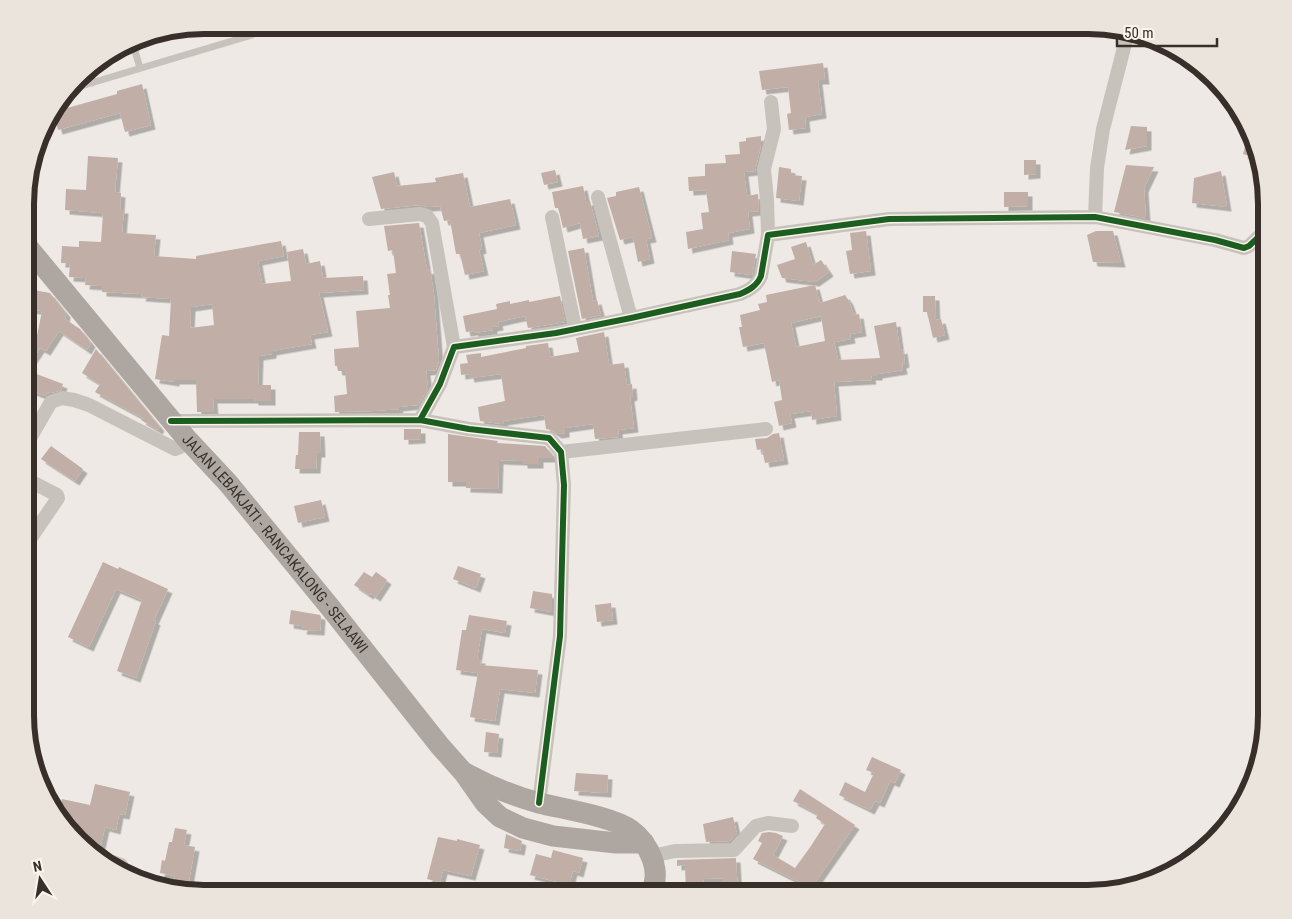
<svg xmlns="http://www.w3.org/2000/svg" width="1292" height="919" viewBox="0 0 1292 919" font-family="'Roboto Condensed',sans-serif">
<defs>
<filter id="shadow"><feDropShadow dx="4.5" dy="4.5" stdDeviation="0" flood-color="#0004"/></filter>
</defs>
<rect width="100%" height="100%" fill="#eee9e4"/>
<path fill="#c1aea6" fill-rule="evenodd" filter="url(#shadow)" d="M823,63L825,80H818L822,114L805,117L806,128L789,130L787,114L791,113L788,87L762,90L759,71Z
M142,84L151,125L125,132L120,113L58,130L53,112L117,94V91Z
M1131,126L1147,127V146L1125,150Z
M1250,129L1257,156L1258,159L1243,154Z
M761,136V145L755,171L744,172L747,196L758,194L759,211L748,212L750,229L728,233L729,240L688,249L686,232L703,229L701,213L709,212L706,190L689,191L688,177L705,176V164L726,163L725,155L740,154L739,142L746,141V138Z
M88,156L118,158L115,192L121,193L120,209H124L122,233L156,235L154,256L196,259V256L281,241L284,256L258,261L262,284L291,281L287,252L303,249L306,264L320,261L323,278L363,276L364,290L319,293L328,332L310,335L312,344L272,351V354L259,356L258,385H271V401H254V399H213L214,412H197L196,380H175V382L155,379L162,335L169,336L171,299L141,297L142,294L102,292V286L85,285L86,278L69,277L70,263H61L62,246L79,247V241L101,242L103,213L65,210L66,189L86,190ZM212,304L214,325L190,328L191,307Z
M1024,160H1036V174L1024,175Z
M1126,165L1154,167L1144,188L1146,218L1114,212Z
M779,167L791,169V175L802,176L799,201L776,198Z
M555,170L558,182L544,185L541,173Z
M1221,171L1227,207L1192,203L1194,178Z
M394,172L397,186L436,182L435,178L463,173L470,207L510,199L516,225L479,233L482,249L479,250L484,271L465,275L460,254H456L450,220L444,221L440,206L428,207L419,205L381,209L372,177Z
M583,186L586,201H590L599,236L583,239L580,223L563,228L560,215L558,208H555L552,192Z
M639,187L652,238L646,239L650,259L638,262L633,237L620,240L607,198L616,196V192Z
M1004,192H1028V206L1004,207Z
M419,223L427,270L430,269L434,295L439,361L436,370L426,371L428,388L418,405L398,407L399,409L373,411L335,412L334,396L347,394L345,371H338L337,366H335L334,349L359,347L356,311L390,308L388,295H390L387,274L396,273L393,250L388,251L384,226Z
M866,231L871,271L850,274L846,251L852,250L850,233Z
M1096,231H1113L1121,263L1093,262L1087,235Z
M806,242L813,265L821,260L829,272L815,282L782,278L777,265L795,259L791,247Z
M584,248L593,301L597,300L601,315L582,319L568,251Z
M732,251L756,254L752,275L730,272Z
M815,285L820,303L845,295L849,301L854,315L859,314L862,332L850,334L851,339L834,342L838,360L880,358L874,326L896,322L900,350L903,349L905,363L902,364L903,370L878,374V376H871L872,380L834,382L837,416L812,420L811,411L790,414L792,423L779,426L774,402L782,400L779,380L772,382L764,343L743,347L739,327H742L740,315L760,310L758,304L767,302L766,295ZM821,316L825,341L796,347L791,323Z
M33,290L50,293L66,313L65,319L80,329L91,343L87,350L59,331L46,351L40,348L26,369V329L37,336L42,311L30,309Z
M560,296L565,322L528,328L525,316L498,322L499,326L493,327V330L474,333V331L466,332L463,316L497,309L496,304L510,301V304L529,300V302Z
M923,296H935L936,320L941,319L945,335L933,338L927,312H923Z
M604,332L609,365L624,363L627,385L632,384L633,396L630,397L634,428L618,430L619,437L595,439L593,424L565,428V433L557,434L551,430L546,429L544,415L503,421L504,424H502L480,421L478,407L505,401L501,374L470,378L469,374L461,375L460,364L468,363L466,355L481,353V357L526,348V346L548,343L550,357L579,352L576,338Z
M96,349L160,427L158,430L141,420L143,418L95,392L100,384L82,373Z
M26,370L63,384L61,390L51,393L48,392L45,396L26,389Z
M404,429H421V439L404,440Z
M299,432H320L321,453H317L316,469H295L296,455H298Z
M779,433L784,460L765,463L762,449L757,450L755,439L767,438L773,434Z
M448,434L498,441L497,443L545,446L553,456V458H539V464H523V461L499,460L498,489L466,488V482H448Z
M51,446L83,469L75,481L41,459Z
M321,500L325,517L298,523L294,506Z
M103,562L118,569L119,567L168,589L154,620L156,621L136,678L117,671L142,600L116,589L89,647L68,637Z
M458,566L481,574L476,588L453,579Z
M364,572L372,577L376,572L387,580L376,597L370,593L369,595L354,585Z
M533,591L552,594V612L530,608Z
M611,603L613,620L597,622L595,605Z
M291,610L320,615L321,617L320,631L302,630L303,626L289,624Z
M469,615L507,621L505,633L482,629L477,659H481L480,665L538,670L535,693L500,689L495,721L470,717L478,673L456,670L462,630H466Z
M486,732L499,734L497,753L484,752Z
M872,757L901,770L895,783L890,781L880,803L875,801L870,810L839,795L845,782L865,792L874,773L866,770Z
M576,773L608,775L607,793L574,791Z
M95,784L130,792L125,815L119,814L116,830L105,827L100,849L93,847L89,849L74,833L77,819L58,815L62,799L90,805Z
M800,789L855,825L816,881L818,883L815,890L753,859L762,843L758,841L762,833L769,832L776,833L783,836L773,855L795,868L811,846L825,824L816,818L818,814L793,801Z
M733,817L737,834L734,835L730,841L706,842L703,824Z
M175,828L187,830L184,845L195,847L187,892L174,890L175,876L160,873L162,860L165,861L169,842H172Z
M506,834L522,841L520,851L504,848Z
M438,837L457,841V839L480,845L471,876L443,870L440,882L427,879Z
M553,850L583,858L579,873L573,871L567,892L556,889L557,882L530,875L536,854L551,858Z
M736,858L738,894H724L723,878L703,879L704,894H686L685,865L677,866V860Z"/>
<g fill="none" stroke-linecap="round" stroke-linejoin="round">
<path stroke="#c8c2bc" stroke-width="7" d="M132,41L140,68
M88,68L92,83
M71,89L252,35"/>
<path stroke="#c8c2bc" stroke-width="14" d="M598,197L631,318
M552,217L575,328
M1095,217L1097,168L1103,129L1128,32
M369,219L420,214L427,216L432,223L454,347
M768,235L767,200L764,169L774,129L771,102
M420,420L469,429L549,438L561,452L564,485L560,636L539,803
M171,421L420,420L440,384L454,347L556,333L631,318L740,294C749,290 757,286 761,276L768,235L889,219L1095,217L1215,240L1244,248L1249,246L1267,229
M26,445L51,402L62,398L74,400L89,405L175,449L180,447L186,438
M561,452L766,429
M26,479L57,495L58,498L26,545
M94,856L121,865L125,873
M652,856L675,851L734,850L756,826L768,823L792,826"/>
<g stroke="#ada6a1" stroke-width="21">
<path id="s1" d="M26,245L186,438L228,483L329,606L440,746L464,773L485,803L500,817L523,828L553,836L616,843H644"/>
<path d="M465,773C489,786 513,796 539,803C563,809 614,817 631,830C649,843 664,874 649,894"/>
</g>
<g stroke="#faf4ec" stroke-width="9">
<path id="cycleway" d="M420,420L469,429L549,438L561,452L564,485L560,636L539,803
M171,421L420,420L440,384L454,347L556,333L631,318L740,294C749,290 757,286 761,276L768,235L889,219L1095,217L1215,240L1244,248L1249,246L1267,229"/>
</g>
<use href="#cycleway" stroke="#1b5e20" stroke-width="6"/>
</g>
<g text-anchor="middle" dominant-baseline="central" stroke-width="4" stroke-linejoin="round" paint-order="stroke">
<g font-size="15" fill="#392f2a" stroke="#faf4ec">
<text stroke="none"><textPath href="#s1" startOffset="389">JALAN LEBAKJATI - RANCAKALONG - SELAAWI</textPath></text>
</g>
</g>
<path d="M0 0H1292V919H0ZM204 34H1088A170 170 0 0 1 1258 204V715A170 170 0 0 1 1088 885H204A170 170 0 0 1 34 715V204A170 170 0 0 1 204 34Z" fill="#ebe4dc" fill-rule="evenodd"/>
<path fill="none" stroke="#392f2a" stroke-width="6" d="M204 34H1088A170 170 0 0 1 1258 204V715A170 170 0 0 1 1088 885H204A170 170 0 0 1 34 715V204A170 170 0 0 1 204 34Z"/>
<g transform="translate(40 879) rotate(348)" stroke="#faf4ec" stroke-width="4" paint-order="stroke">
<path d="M0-4L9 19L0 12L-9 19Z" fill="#392f2a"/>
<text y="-8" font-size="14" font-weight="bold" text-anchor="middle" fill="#392f2a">N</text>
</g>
<path d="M1117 38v8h100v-8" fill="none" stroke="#392f2a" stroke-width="2.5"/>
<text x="1124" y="38" font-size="15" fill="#392f2a" stroke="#faf4ec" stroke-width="4" paint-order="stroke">50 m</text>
</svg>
